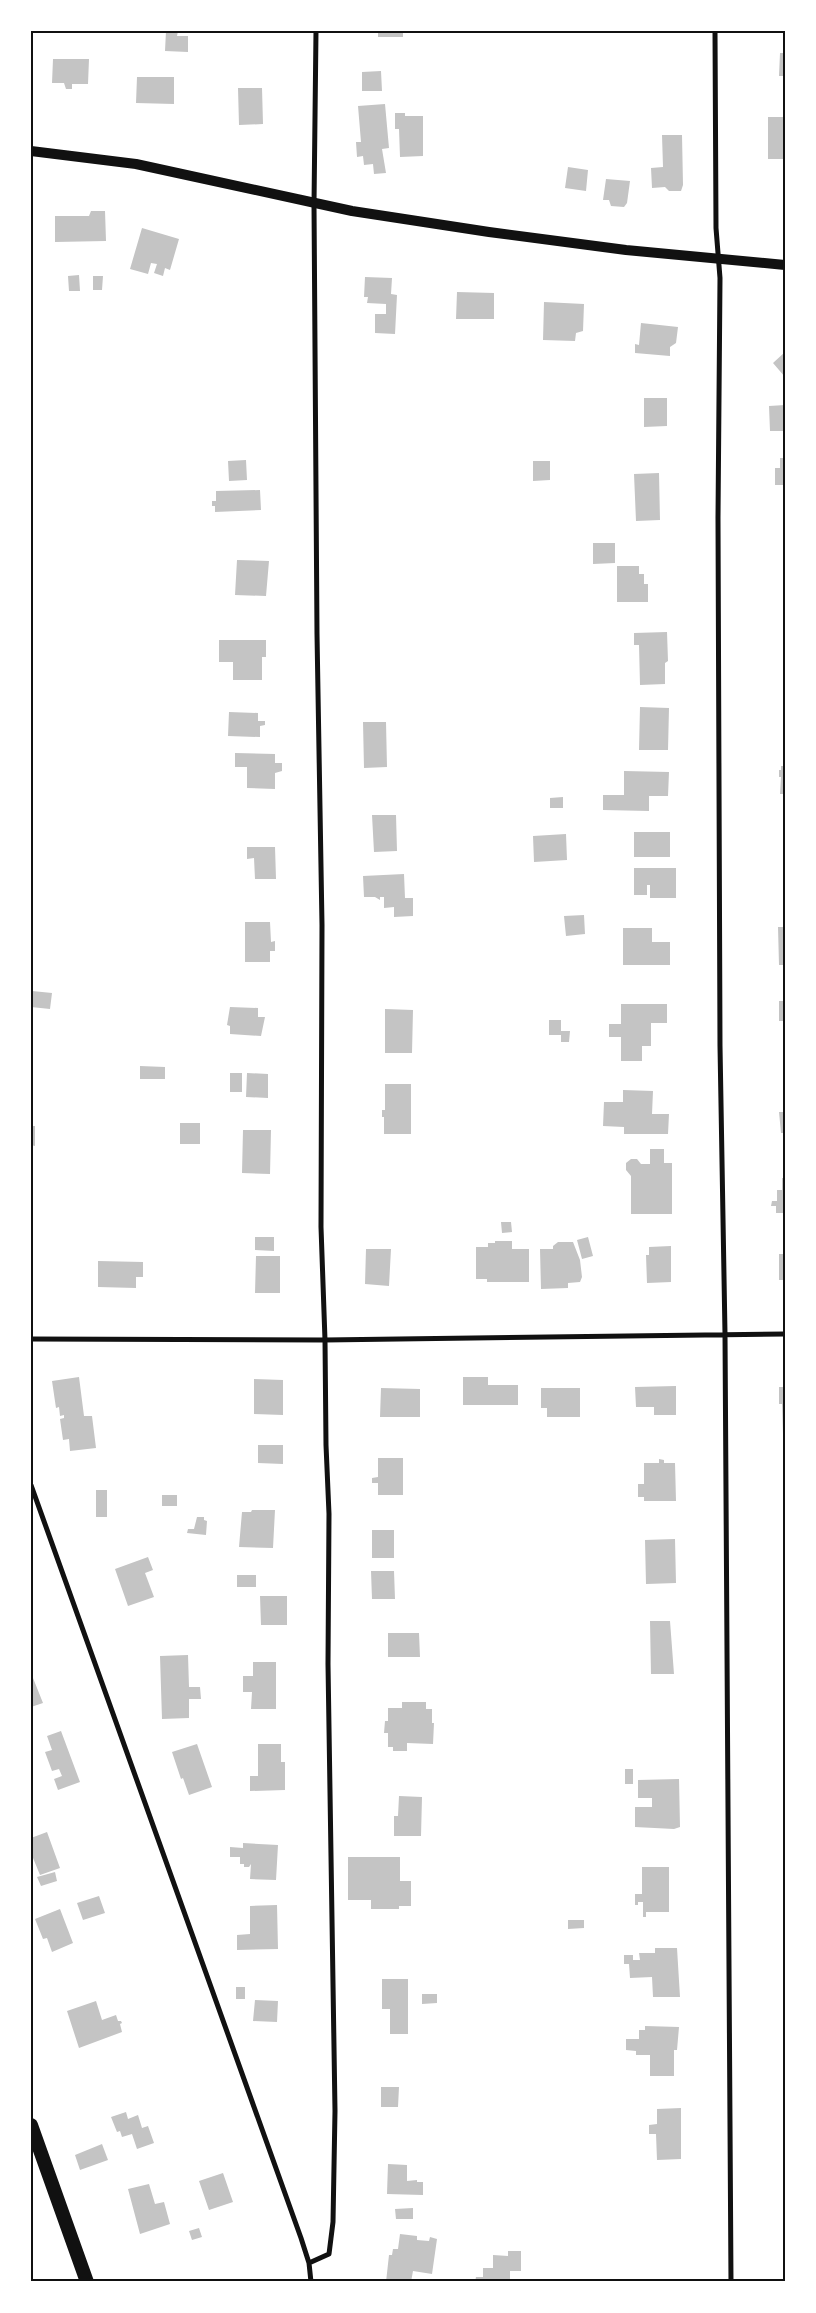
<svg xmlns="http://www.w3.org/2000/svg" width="816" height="2313" viewBox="0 0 816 2313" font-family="Lato,sans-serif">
<rect width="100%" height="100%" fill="#fff"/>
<path fill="#c4c4c4" d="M166,31H178L177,36H188V52L165,51Z
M378,31H403V37H378Z
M780,53H785V76H779Z
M53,59H89L88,84H72V89H66L64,83H52Z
M381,71L382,91H362V72Z
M137,77H174V104L136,103Z
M238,88H262L263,124L239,125Z
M385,104L389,148L382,149L386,173L374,174L373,164L364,165L363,156L357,157L356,142H361L358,106Z
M395,113H405V116H423V156L400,157L399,129H395Z
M768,117H785V159H768Z
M662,135H682L683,185L681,191H669L665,187L652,188L651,168L663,167Z
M568,167L588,170L586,191L565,188Z
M606,179L630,181L627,203L624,207L611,206L609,200H603Z
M91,211H105L106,241L55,242V216H89Z
M142,228L179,239L170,270L165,268L163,276L154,273L157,264L151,263L148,274L130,269Z
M79,275L80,291H69L68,276Z
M93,276H103L102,290H93Z
M365,277L392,278L391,294L397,295L395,334L375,333V314H386V304L367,303L368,297H364Z
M457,292L494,293V319H456Z
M544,302L584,304L583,331L576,333L575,341L543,340Z
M641,323L678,327L676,343L670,347V356L635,353V344L639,345Z
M785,352V377L773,363Z
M644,398H667V426L644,427Z
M785,405V431H770L769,406Z
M780,458H785V485H775V468H780Z
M246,460L247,480L229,481L228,461Z
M533,461H550V480L533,481Z
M659,473L660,520L636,521L634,474Z
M260,490L261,510L215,512V506H212V501H216V491Z
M593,543H615V563L593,564Z
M237,560L269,561L266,596L235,595Z
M617,566H639V574H644V584H648V602H617Z
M667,632L668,661L665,663V684L640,685L639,645H634V633Z
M219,640H266V657H262V680H233V662H219Z
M640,707L669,708L668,750H639Z
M229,712L258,713V721H265V725L260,726V737L228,736Z
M363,722H386L387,767L364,768Z
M235,753L275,754V763H282V771L275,773V789L247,788V767H235Z
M781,766H785V794H780L781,777H779V770H781Z
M624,771L669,772L668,796H649V811L603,810V795H624Z
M563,797V808H550V798Z
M372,815H396L397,851L374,852Z
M634,832H670V857H634Z
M566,834L567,860L534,862L533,836Z
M247,847H275L276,879H255L254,858L247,859Z
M634,868H676V898H650V885H647V895H634Z
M404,874L405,898H413V916L394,917V907L384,908V897H380V900L375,897H364L363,876Z
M584,915L585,934L566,936L564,916Z
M245,922H270L271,942L275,941V951H270V962H245Z
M778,927H785V965H779Z
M623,928H652V942H670V965H623Z
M32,991L52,993L50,1009L31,1007Z
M779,1001H785V1021H779Z
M621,1004H667V1023H651V1046H642V1061H621V1037H609V1024H621Z
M230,1007L258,1008V1017H265L261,1036L230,1034V1026L227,1025Z
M385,1009L413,1010L412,1053H385Z
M549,1020H561V1031H570L569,1042H561V1035H549Z
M140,1066L165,1067V1079H140Z
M230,1073H242V1092H230Z
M247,1073L268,1074V1098L246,1097Z
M385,1084H411V1134H384V1117H382V1110H385Z
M623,1090L653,1091L652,1114H669L668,1134H624V1127L603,1126L604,1102H623Z
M779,1112H785V1133H781Z
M180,1123H200V1144H180Z
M31,1126H35V1146L31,1145Z
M243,1130H271L270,1174L242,1173Z
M650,1149H664V1163H672V1214H631V1176L626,1170V1163L631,1159H637L641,1164H650Z
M782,1178H785V1213H776V1206H771L772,1201H777V1190H782Z
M501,1222H511L512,1232L502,1233Z
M255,1237H274V1251L255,1250Z
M588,1237L593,1256L582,1259L577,1240Z
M495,1241H512V1249H529V1282H487V1279H476V1247H488V1243H495Z
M558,1242H573L580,1260L582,1277L580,1282L568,1283V1288L541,1289L540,1249H553V1246Z
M671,1246V1282L647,1283L646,1255H649V1247Z
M366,1249H391L389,1286L365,1284Z
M779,1254H785V1280H779Z
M256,1256H280V1293H255Z
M98,1261L143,1262V1277H136V1288L98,1287Z
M79,1377L84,1416H92L96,1448L70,1451L69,1439L63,1440L60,1419L64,1418V1415L60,1416L59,1407L56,1408L52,1381Z
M463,1377H488V1385H518V1405H463Z
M254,1379L283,1380V1415L254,1414Z
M676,1386V1415H654V1407H636L635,1387Z
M779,1387H785V1434H783L782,1404H779Z
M381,1388L420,1389V1417H380Z
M541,1388H580V1417H547V1408H541Z
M258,1445H283V1464L258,1463Z
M378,1458H403V1495H378V1483H372V1478L378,1477Z
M659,1459L664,1460V1463H675L676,1501H644V1497H638V1484H644V1463H659Z
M96,1490H107V1517H96Z
M162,1495H177V1506H162Z
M252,1510H275L273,1548L239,1547L242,1512H251Z
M197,1517H204V1520L207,1521L206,1535L187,1533L188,1529H194Z
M372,1530H394V1558H372Z
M675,1539L676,1583L646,1584L645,1540Z
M148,1557L153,1570L145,1573L154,1597L128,1606L115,1569Z
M371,1571H394L395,1599H372Z
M237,1575H256V1587H237Z
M260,1596H287V1625H261Z
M650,1621H670L674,1674H651Z
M388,1633H419L420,1657H388Z
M188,1655L189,1687H200L201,1699H189V1718L162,1719L160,1656Z
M253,1662H276V1709H251L252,1692H243V1676H253Z
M31,1673L43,1703L31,1707Z
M402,1702H426V1709H432V1723H434L433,1744L407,1743V1751H393V1747H388V1733H384L385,1721H388V1708H402Z
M61,1731L80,1782L58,1790L54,1779L62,1776L59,1769L52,1771L45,1752L52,1750L47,1736Z
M197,1744L212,1787L189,1795L183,1778L181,1779L172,1752Z
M258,1744H281V1762H285V1790L250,1791V1776H258Z
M625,1769H633V1784H625Z
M679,1779L680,1827L674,1829L635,1827V1807H652V1798H638V1780Z
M399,1796L422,1797L421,1836H394V1816H398Z
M47,1832L60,1868L40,1875L31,1853V1838Z
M243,1843L278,1845L276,1880L250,1879L251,1864L249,1867H244V1864H240V1857H230V1847L243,1848Z
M348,1857H400V1881H411V1906H399V1909H371V1900H348Z
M642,1867H669V1912H646V1917H643V1902H638V1905H635V1894H642Z
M55,1872L57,1881L41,1886L37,1877Z
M99,1896L105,1913L83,1920L77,1903Z
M277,1905L278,1949L237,1950V1935L250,1934V1906Z
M60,1909L73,1943L52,1952L47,1938L43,1939L35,1919Z
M568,1920H584V1928L568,1929Z
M655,1948H677L680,1997H653L652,1977L630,1978L629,1964H624V1955H633V1960H640L639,1953H655Z
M382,1979H408V2034H390V2009H382Z
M236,1987H245V1999H236Z
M422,1994H437V2003L422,2004Z
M255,2000L278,2001L277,2022L253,2021Z
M96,2001L102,2020L116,2015L118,2021H121L122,2023L120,2024L122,2032L79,2048L67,2011Z
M645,2026L679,2027L677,2050H674V2076H650V2055H636V2051L626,2050V2039H639V2030H645Z
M381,2087H399L398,2107H381Z
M681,2108V2159L657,2160L656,2134H649V2125L657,2124V2109Z
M126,2112L128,2119L138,2115L142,2128L148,2126L154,2143L137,2149L132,2134L122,2137L120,2131L117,2132L111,2117Z
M102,2144L108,2160L80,2170L75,2155Z
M388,2164L407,2165V2181L417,2180V2182H423V2195L387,2194Z
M223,2173L233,2202L209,2210L199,2181Z
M149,2184L155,2204L164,2202L170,2224L140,2234L128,2189Z
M413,2208V2219H396L395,2209Z
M199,2228L202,2237L192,2240L189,2231Z
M400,2234L417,2236V2240L429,2241L430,2237L437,2239L432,2274L413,2271L411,2282H386L389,2255H392L393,2249H398Z
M508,2251H521V2271H510V2282H475L476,2277H483V2268H493V2255L508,2256Z"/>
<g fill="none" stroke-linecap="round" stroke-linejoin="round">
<path stroke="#111" stroke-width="5" d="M715,31L716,228L720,278L718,518L720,1046L725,1334L731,2282
M31,1339L325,1340L785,1334
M31,1485L301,2238L309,2263L311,2282
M309,2263L329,2254L333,2222L335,2111L328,1664L329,1514L326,1445L325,1340L321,1227L322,925L317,634L314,204L316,31"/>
<path stroke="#111" stroke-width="10" d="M31,151L136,164L352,211L489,232L626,250L785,265"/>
<path stroke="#111" stroke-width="14" d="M31,2125L87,2282"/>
</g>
<rect width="816" height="2313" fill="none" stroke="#ffffff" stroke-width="65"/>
<rect x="32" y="32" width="752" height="2248" fill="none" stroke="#111" stroke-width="2"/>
</svg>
